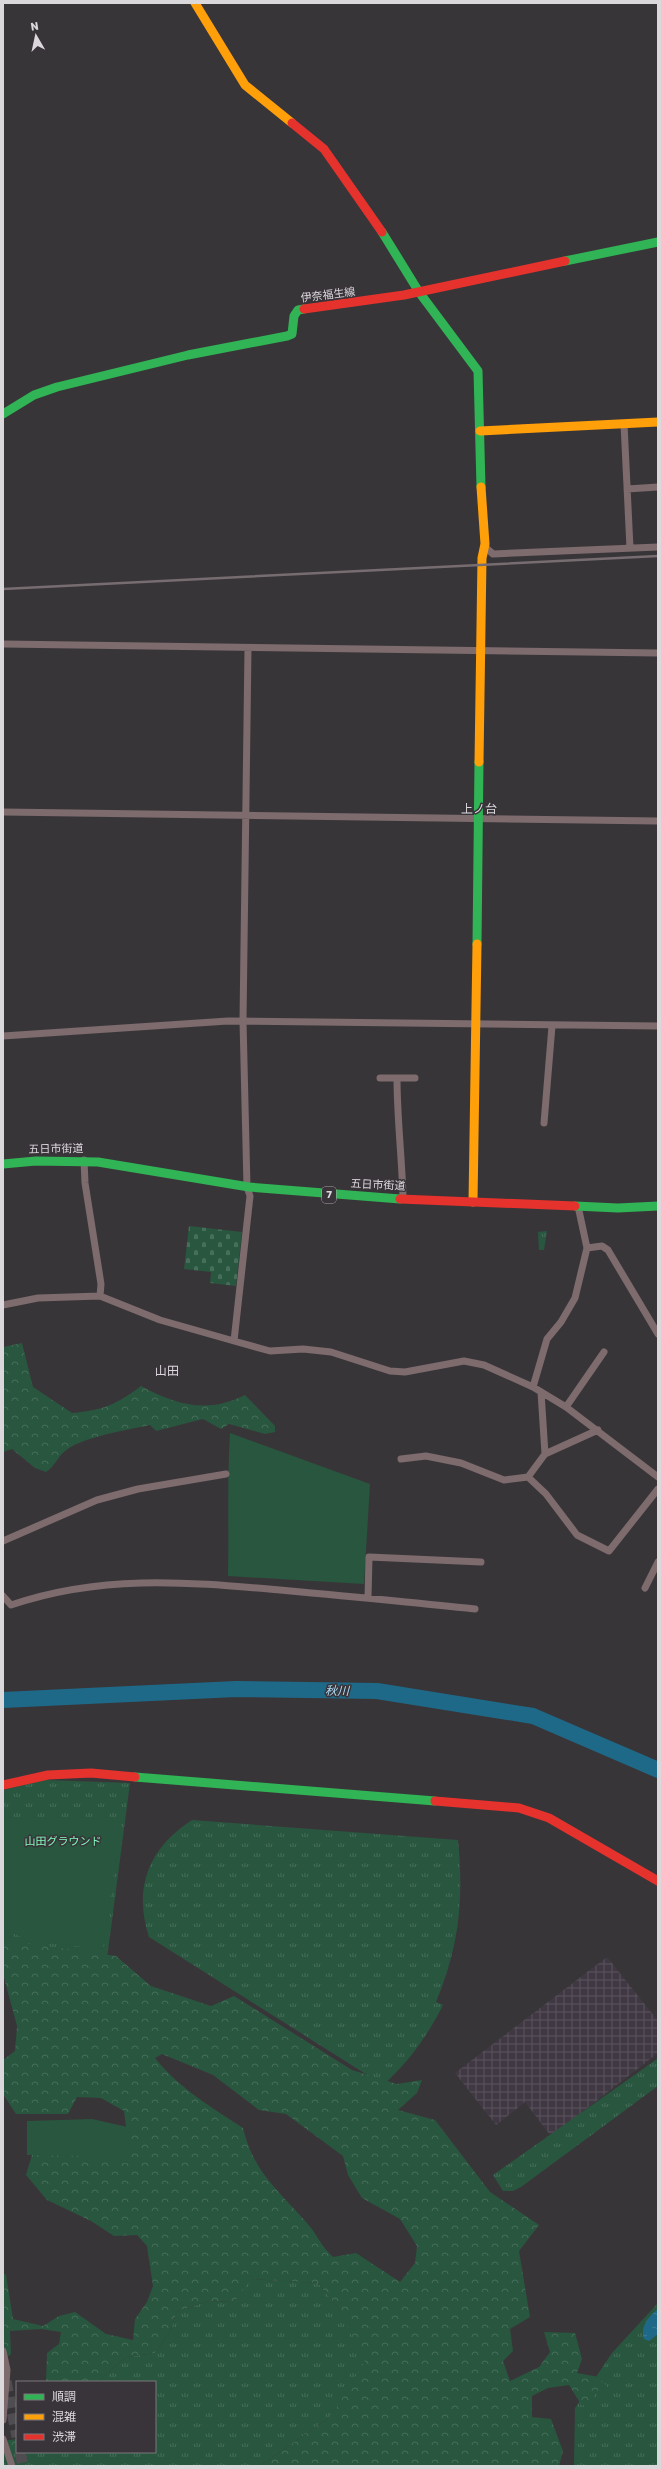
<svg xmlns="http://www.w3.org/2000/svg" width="661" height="2469" viewBox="0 0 661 2469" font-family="Rubik,'Noto Sans JP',sans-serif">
<defs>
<pattern id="industrial-grid" width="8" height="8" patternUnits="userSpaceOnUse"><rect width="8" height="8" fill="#403843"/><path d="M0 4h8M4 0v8" fill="none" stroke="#5b545e"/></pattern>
<pattern id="grass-tufts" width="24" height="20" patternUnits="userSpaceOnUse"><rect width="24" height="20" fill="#29563f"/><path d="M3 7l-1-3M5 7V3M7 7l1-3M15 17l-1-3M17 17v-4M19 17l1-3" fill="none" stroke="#476e5a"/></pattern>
<pattern id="forest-crowns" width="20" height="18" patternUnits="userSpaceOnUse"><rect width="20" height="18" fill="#29563f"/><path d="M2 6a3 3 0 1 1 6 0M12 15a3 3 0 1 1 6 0" fill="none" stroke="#476e5a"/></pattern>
<pattern id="cemetery-stones" width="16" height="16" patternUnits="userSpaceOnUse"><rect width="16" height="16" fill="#29563f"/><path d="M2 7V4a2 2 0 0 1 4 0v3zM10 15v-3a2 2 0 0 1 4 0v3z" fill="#476e5a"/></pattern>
<pattern id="water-ripples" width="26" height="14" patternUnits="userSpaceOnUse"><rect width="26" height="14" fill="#1f6988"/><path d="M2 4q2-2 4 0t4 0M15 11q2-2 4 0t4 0" fill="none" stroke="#3f7e98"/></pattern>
</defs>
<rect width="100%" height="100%" fill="#383539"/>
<path fill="url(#industrial-grid)" d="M607,1957L658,2021V2053L551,2136L525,2102L496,2125L455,2073Z"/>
<path fill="url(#grass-tufts)" d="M547,1231L544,1250H539L538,1232Z
M45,1780L130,1783L105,1974L3,1971V1790Z
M192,1820L458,1840C464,1900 459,1947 436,2002L443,2005C428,2035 408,2063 383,2085L149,1937C133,1887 149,1848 192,1820Z
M657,2059L658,2086L521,2187L513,2191H503L493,2175Z
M250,2279L318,2283L339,2309L366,2361L331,2416L260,2466H3V2458L17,2450V2452H155V2382H97L126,2357L155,2353L170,2332L177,2311L209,2301L234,2302Z
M658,2303V2466H574L575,2408L612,2353Z"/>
<path fill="url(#forest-crowns)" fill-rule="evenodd" d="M22,1343L33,1387L72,1413C103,1410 116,1405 141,1386C176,1405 207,1414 245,1395L275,1426V1432L265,1434L229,1424L221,1429L203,1419L156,1431L150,1425C128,1430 80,1437 64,1452C57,1458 55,1466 46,1472L35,1468L12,1449L3,1452V1347Z
M3,1936L10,1941L116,1956L151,1986L211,2006L234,1996L352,2070L397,2084L422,2080L417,2093L398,2110L435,2120L490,2192L539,2225L519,2251L530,2317L510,2329L513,2351L503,2361L510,2381L539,2367L550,2352L544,2332L575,2333L582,2359L577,2373L599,2377L608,2388L596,2391L592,2401L582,2406L569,2385L548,2388L532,2396V2417L551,2419L563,2451L559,2466H260L331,2416L365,2361L339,2309L318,2283L251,2279L234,2302L209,2301L177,2311L170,2332L155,2353L126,2357L97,2382H46L47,2353L59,2344L61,2332L41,2329L10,2331L11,2354L3,2360V2273L6,2275L13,2319L43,2326L59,2316L75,2312L106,2334L133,2340L135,2319L147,2302L153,2286L147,2246L137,2235L114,2236L91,2221L47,2200L26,2175L34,2148L127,2134L124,2111L101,2098L77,2097L68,2114H16L3,2094V2060L15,2051L17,2026L3,1974ZM162,2054L213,2075L259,2110L286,2114L343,2156L348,2175L362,2198L400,2219L417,2246L415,2263L400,2282L356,2253L333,2257C320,2245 317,2234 307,2223C278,2190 254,2173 243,2128C211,2107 179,2088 155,2058Z
M17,2439V2450L3,2458V2441Z"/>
<path fill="url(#cemetery-stones)" d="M189,1226L242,1232L236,1286L210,1283L211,1272L184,1269Z"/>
<path fill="#29563f" d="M230,1433L370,1484L364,1584L228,1576C229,1528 227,1481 230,1433Z
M3,1818H110L120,1829L103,1949L27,1941L3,1926Z
M92,2119L132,2128L126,2163L86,2156L27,2155V2121Z"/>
<path fill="url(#water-ripples)" d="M657,2310L658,2334L649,2341L644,2339C640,2327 648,2317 657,2310Z"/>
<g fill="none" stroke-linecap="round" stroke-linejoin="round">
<path stroke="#1f6988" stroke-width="16" d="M3,1700L236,1689L377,1691L533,1716L658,1770"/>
<path stroke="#504d51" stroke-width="11" stroke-dasharray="11 5.5" stroke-linecap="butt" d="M6,2381L17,2437
M20,2452L23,2466"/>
<path stroke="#7d6b6d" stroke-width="7" d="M624,424L630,548
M627,489L658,487
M485,547L493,554L658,547
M3,644L658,653
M248,648L243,1021L247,1187L250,1196L234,1341L270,1351L303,1349L331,1352L390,1371L405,1372L464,1361L484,1365L533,1387L566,1407L658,1477
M3,812L658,821
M3,1036L228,1021L658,1026
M380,1078H415
M397,1078C397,1118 402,1158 403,1198
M544,1123L552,1026
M84,1160L85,1183L101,1284L100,1296
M578,1206L587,1248L602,1246L608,1250L658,1334
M3,1305L38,1298L100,1296L160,1320L234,1341
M533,1387L547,1339L561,1322L575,1298L587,1248
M541,1392L545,1454L528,1477L546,1494L577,1535L609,1551L658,1489
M566,1407L604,1352
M545,1454L598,1430
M401,1459L426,1456L461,1463L504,1480L528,1477
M3,1541L97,1500L138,1489L226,1474
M645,1588L658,1562
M3,1596L11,1605C102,1574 186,1582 280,1590C345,1596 410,1602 475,1609
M368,1598L369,1557L481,1562
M3,2351L7,2370L3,2420
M3,2439L12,2466"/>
<path stroke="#30b455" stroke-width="9" d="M382,232L419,292L478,371L481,487
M565,261L658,242
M3,414L34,395L57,387L188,355L287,336L292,334L294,316L298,310L304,309
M477,944L479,762
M3,1164L36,1161L98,1162L249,1187L400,1199
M575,1206L618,1208L658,1206
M135,1777L435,1801"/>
<path stroke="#ff9f0a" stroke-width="9" d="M195,3L245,85L292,123
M480,431L658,422
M479,762L482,558L485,544L481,487
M473,1202L477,944"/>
<path stroke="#e5322d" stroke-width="9" d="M292,123L324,149L382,232
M304,309L404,295L565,261
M400,1199L575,1206
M3,1785L48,1775L91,1773L135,1777
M435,1801L519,1808L549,1818L658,1881"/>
<path stroke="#776d70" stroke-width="2.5" d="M3,589L658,556"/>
</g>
<g text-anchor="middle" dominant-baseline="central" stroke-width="3" stroke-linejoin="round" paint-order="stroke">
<rect fill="#39343a" stroke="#aaa7ab" stroke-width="1" x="322" y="1187" width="14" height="16" rx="3"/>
<g font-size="10" font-weight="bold" fill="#dbd8dc">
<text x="329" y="1195">7</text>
</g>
<g font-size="11" fill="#dbd8dc" stroke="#39343a">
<text transform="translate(328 295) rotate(-7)">伊奈福生線</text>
<text transform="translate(56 1149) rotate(-1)">五日市街道</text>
<text transform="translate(378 1185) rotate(3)">五日市街道</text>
</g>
<g font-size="11" fill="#81fab9" stroke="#39343a">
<text x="63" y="1841">山田グラウンド</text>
</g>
<g font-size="12" fill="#dbd8dc" stroke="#39343a">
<text x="479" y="809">上ノ台</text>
<text x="167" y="1371">山田</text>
</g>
<g font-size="12" font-style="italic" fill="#afddf5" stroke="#39343a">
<text transform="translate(337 1691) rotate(1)">秋川</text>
</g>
</g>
<rect width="661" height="2469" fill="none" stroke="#dbd8dc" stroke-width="8"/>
<rect x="16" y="2381" width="140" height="72" fill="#39343a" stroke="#7a767b"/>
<rect x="24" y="2394" width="20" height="6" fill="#30b455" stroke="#7a767b"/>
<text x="52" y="2401" font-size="12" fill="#dbd8dc">順調</text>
<rect x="24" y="2414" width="20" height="6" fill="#ff9f0a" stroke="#7a767b"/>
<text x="52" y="2421" font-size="12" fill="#dbd8dc">混雑</text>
<rect x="24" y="2434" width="20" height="6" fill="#e5322d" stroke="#7a767b"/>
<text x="52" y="2441" font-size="12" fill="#dbd8dc">渋滞</text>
<g transform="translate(36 36) rotate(351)" stroke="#39343a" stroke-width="3" paint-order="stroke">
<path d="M0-3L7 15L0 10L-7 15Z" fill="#dbd8dc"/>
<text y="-6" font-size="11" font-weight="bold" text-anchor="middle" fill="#dbd8dc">N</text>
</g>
</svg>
